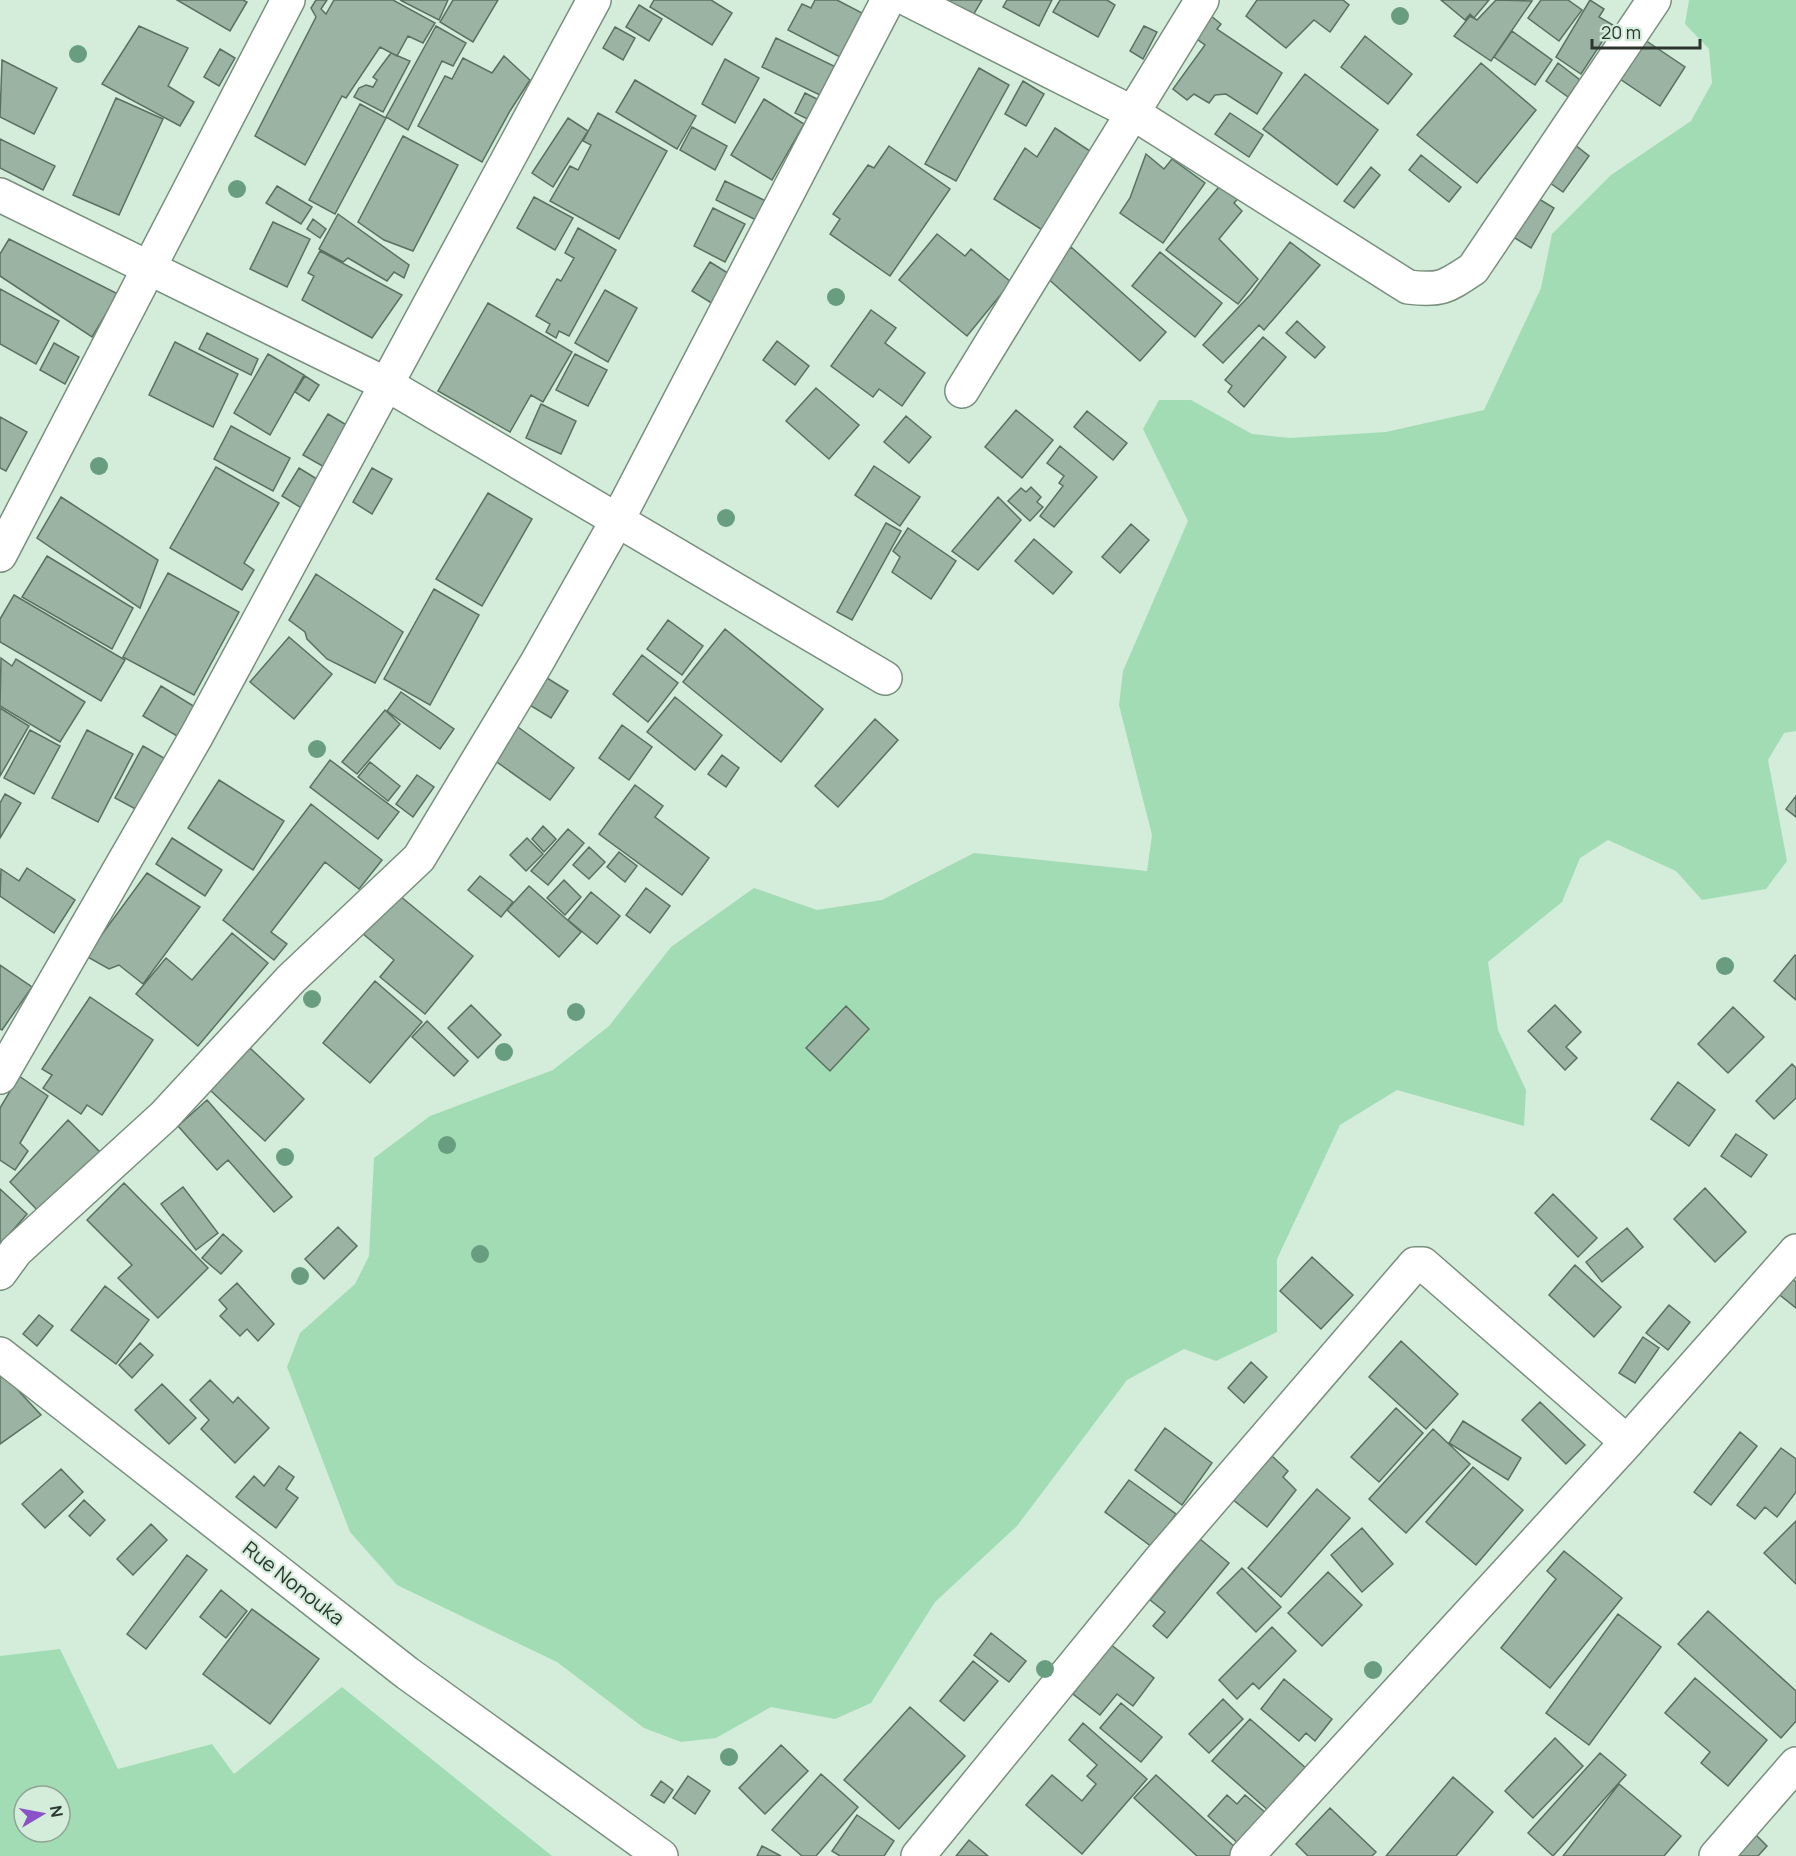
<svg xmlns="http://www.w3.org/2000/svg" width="1796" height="1856" viewBox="0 0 1796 1856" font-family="Manrope,sans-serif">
<rect width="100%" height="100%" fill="#d3edda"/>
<path fill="#a2dcb4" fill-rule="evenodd" d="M1689,0H1796V731L1784,733L1768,760L1787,861L1766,889L1702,900L1676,871L1608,840L1580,858L1562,902L1488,962L1498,1030L1526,1090L1524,1126L1397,1090L1340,1125L1277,1259V1332L1216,1361L1184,1349L1127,1380L1017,1526L935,1602L871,1703L835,1719L771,1707L716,1738L681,1742L644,1728L557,1662L397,1585L350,1532L287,1367L300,1333L355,1284L369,1256L374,1158L430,1116L553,1070L609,1026L671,947L754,888L817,910L882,900L974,853L1147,871L1152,835L1119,705L1123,671L1188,521L1143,429L1159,400H1191L1252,434L1290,438L1386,432L1484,410L1541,288L1552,234L1611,175L1691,121L1712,83L1709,49L1685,24Z
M60,1649L118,1769L212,1744L234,1774L342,1687L552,1856H0V1656ZM24,1796H60V1832H24Z"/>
<path fill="#9bb3a2" stroke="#5a7161" stroke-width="1.5" d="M177,0H243L247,2L230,31Z
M316,0H327L321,9L326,14L334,0H393L435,23L423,43L408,36L397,56L380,47L346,98L342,96L305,165L255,136L316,17L311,8Z
M400,0H448L439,20Z
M453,0H498L473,42L440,22Z
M654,0H711L732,13L712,45L650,7Z
M815,0H837L864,14L842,58L788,30L802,4L811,8Z
M942,0H982L972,17Z
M1007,0H1052L1039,26L1003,7Z
M1060,0H1107L1115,5L1098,37L1053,12Z
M1257,0H1343L1349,5L1330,32L1314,20L1286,48L1246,16Z
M1441,0H1489L1474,18L1470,14L1465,20Z
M1496,0L1532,1L1491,61L1454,36L1470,16L1477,20Z
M1541,0H1568L1582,10L1559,41L1528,18Z
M1590,0L1604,9L1599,17L1613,25L1581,74L1556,57Z
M639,5L662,19L649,41L626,27Z
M1210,15L1221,24L1217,29L1282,73L1257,114L1226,94L1215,95L1209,103L1194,94L1187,100L1173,89L1205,45L1194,37Z
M139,26L188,48L168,86L194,102L180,126L102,84Z
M436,26L466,43L453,66L442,61L408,130L386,117Z
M1144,26L1157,32L1143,59L1130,51Z
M615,27L635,38L623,60L603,48Z
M1512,31L1552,60L1535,85L1494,57Z
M1365,36L1412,74L1388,104L1341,67Z
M1639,36L1685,67L1660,106L1614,75Z
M776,38L838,68L824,97L762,67Z
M220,49L235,58L219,86L204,77Z
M391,53L410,61L383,112L354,97L359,88L366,85L373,87L377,80L373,77Z
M504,56L530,80L510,111L482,162L418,126L445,76L452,79L463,58L492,73Z
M725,59L759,78L735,123L702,104Z
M2,60L57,88L34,134L0,117Z
M1481,63L1536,110L1477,183L1417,135Z
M1558,63L1580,80L1568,97L1546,81Z
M979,68L1009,85L956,181L925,164Z
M1305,74L1378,130L1337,185L1263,129Z
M635,80L696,116L677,149L616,112Z
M1023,81L1044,94L1026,126L1005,114Z
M805,93L831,106L822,126L795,113Z
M116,98L163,119L119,215L73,195Z
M764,99L804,124L772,180L731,155Z
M360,104L386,118L335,214L309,200Z
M598,113L667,151L619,239L550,201L570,166L578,170L591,145L583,141Z
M1230,113L1263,135L1249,157L1215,134Z
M568,118L588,131L553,187L532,173Z
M692,127L727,146L715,170L680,150Z
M1055,128L1096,155L1047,233L994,199L1025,148L1037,157Z
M403,136L458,165L413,251L384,240L358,222Z
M0,139L55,166L43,190L0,168Z
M1570,141L1589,156L1563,192L1543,178Z
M889,146L950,189L890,276L830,234L840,219L833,214L868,165L874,168Z
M1146,154L1164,169L1172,159L1205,183L1163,243L1120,213L1130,198Z
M1421,155L1461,187L1449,202L1409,170Z
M1371,167L1380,175L1354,208L1344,201Z
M1229,175L1248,188L1234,203L1242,211L1219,239L1258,279L1238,304L1166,250Z
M725,181L770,203L760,222L716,200Z
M277,186L312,207L301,224L266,203Z
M1534,196L1554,208L1531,248L1510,235Z
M534,197L573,218L555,250L517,228Z
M713,208L745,224L725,262L694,246Z
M338,214L409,265L404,278L394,272L387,281L348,258L343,262L319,249Z
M313,219L326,229L320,238L307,229Z
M273,222L310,239L287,287L250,269Z
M578,228L616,250L569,336L559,331L556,338L546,332L550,324L536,316L557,279L561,281L574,258L565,253Z
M937,234L965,256L971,249L1011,282L967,336L899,280Z
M9,239L118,294L92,337L0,276V254Z
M1290,242L1320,265L1264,330L1259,325L1223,363L1203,345L1251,294Z
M1071,247L1166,332L1140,361L1045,276Z
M320,251L402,295L372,338L302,300L314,276L308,273Z
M1160,252L1222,303L1195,337L1132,286Z
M710,262L731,275L713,304L692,291Z
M0,289L59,321L36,364L0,344Z
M605,290L637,308L608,362L575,343Z
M488,303L572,352L543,402L531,395L510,432L438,391Z
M871,310L896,328L885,343L925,373L902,406L879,389L873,397L831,366Z
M1297,321L1325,347L1315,358L1286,333Z
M207,333L258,359L251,375L199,349Z
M1263,337L1286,357L1244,407L1228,392L1232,386L1225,380Z
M777,341L809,366L795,385L763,360Z
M175,342L238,374L213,427L149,395Z
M54,343L79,357L65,384L40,370Z
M268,354L304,375L270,435L234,413Z
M575,354L607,370L588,406L556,390Z
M305,376L319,385L309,401L295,392Z
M816,388L859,425L829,459L786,421Z
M541,404L576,421L561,454L526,438Z
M1016,410L1053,440L1022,478L985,447Z
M1087,411L1127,443L1113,460L1074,427Z
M328,414L350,427L326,468L303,455Z
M906,416L931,437L909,463L884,442Z
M0,417L27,432L6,471L0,468Z
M231,426L290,458L273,491L214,459Z
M1060,446L1097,477L1054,527L1040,516L1063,486L1059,483L1064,476L1047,463Z
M874,466L920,497L900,526L855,495Z
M216,467L279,503L244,563L254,570L242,590L170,548Z
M299,468L325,484L308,512L282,496Z
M372,468L392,479L372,514L353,502Z
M1031,487L1041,497L1037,502L1043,507L1030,521L1008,501L1021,488L1026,492Z
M488,493L532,519L482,606L436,579Z
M61,497L158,560L140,608L37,538Z
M998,497L1021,520L978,570L952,551Z
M886,523L901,531L852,620L837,612Z
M1131,524L1149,540L1120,573L1102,557Z
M908,528L956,561L931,599L892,572L900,557L893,551Z
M1034,539L1072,572L1053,594L1015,561Z
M47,556L133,608L112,649L22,597Z
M168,573L239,612L194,695L123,657Z
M316,574L403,632L375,683L327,659L307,639L305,632L289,620Z
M434,589L479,615L430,705L384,679Z
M14,595L125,660L101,701L0,642V619Z
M668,620L703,646L682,675L647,649Z
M725,629L823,709L781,762L683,682Z
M289,637L332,674L294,719L250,682Z
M642,655L678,683L648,722L613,694Z
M1,658L12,666L16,659L85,702L60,742L0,706Z
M539,673L568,691L551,718L523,701Z
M161,686L195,707L177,736L143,716Z
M401,692L454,729L440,749L387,711Z
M675,697L722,735L695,770L647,732Z
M0,708L29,726L0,776Z
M385,710L400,724L357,774L342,762Z
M875,719L898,740L838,807L815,786Z
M511,722L574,768L550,800L487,755Z
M622,725L652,747L629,780L599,758Z
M30,730L60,746L34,794L4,778Z
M87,730L133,754L98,822L52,798Z
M143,746L169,761L141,812L115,798Z
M722,755L739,768L726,787L708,774Z
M330,760L399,812L378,839L310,787Z
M370,762L400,786L388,801L358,777Z
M417,775L434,787L413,817L396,804Z
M219,780L284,821L253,870L188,828Z
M635,785L663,806L655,817L709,858L682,895L599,834Z
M5,794L21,803L0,838V803Z
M1796,796V817L1786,809Z
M311,804L382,860L359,889L325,862L271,932L287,944L274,960L223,920Z
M543,826L556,839L544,852L532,839Z
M568,829L584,843L548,885L531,871Z
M172,838L222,870L205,896L156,864Z
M527,838L543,854L526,871L510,855Z
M589,847L605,862L589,879L573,865Z
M619,852L637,866L625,882L607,867Z
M27,868L75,900L54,933L0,896L1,869L19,881Z
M147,873L200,907L143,984L119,965L109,969L86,956Z
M480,876L513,902L501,917L468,890Z
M564,880L581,897L565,915L547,898Z
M529,886L581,932L559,957L507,910Z
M389,887L473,956L425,1014L380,977L394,960L356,928Z
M646,888L670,906L650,933L626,915Z
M591,892L620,916L597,944L568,920Z
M232,933L268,963L198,1046L136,994L166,958L192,980Z
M1795,955L1796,956V1000L1774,981Z
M0,965L32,987L2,1030L0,1029Z
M375,981L422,1022L370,1083L323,1043Z
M90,997L153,1040L102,1115L87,1105L81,1114L43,1088L52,1075L42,1069Z
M471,1005L501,1035L478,1058L448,1028Z
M1555,1005L1581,1032L1566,1047L1577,1058L1565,1070L1528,1031Z
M846,1006L869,1029L830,1071L806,1048Z
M1733,1007L1764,1037L1728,1073L1698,1044Z
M427,1021L468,1061L454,1076L412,1037Z
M250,1048L304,1099L265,1141L210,1090Z
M1792,1064L1796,1068V1098L1774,1119L1756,1101Z
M19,1076L48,1096L20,1143L28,1151L15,1170L0,1160V1108Z
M1678,1082L1715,1110L1689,1146L1651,1119Z
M207,1100L292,1197L274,1212L228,1160L217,1170L178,1126Z
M68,1120L101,1153L41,1214L10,1182Z
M1736,1134L1767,1155L1751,1177L1721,1156Z
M124,1183L208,1268L158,1318L118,1278L132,1265L87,1220Z
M183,1187L218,1233L196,1250L161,1204Z
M1705,1188L1746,1232L1715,1262L1674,1219Z
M0,1189L27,1214L0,1245Z
M1553,1194L1597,1238L1578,1257L1535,1213Z
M338,1227L357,1246L324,1279L305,1259Z
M1627,1228L1643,1247L1602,1282L1586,1262Z
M223,1234L242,1251L221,1274L202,1258Z
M1312,1257L1353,1295L1321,1329L1280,1291Z
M1575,1265L1621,1307L1594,1337L1549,1295Z
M1788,1276L1796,1282V1308L1776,1292Z
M237,1283L274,1324L258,1341L247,1329L240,1336L220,1316L227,1309L219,1300Z
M105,1286L149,1320L116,1364L71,1330Z
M1669,1305L1690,1322L1668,1350L1646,1333Z
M39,1315L53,1326L37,1346L23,1334Z
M1643,1337L1659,1348L1635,1383L1619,1373Z
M1401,1341L1458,1394L1426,1429L1369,1377Z
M140,1343L153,1355L132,1378L119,1365Z
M1251,1362L1267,1377L1244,1403L1228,1388Z
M1,1372L41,1415L0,1444V1373Z
M210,1380L233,1403L238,1397L269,1428L235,1463L201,1429L209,1420L190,1400Z
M162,1384L196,1418L169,1444L135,1410Z
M1540,1402L1585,1445L1566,1464L1522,1420Z
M1396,1408L1423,1433L1379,1482L1351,1457Z
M1463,1421L1521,1458L1508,1480L1449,1443Z
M1165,1428L1212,1463L1182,1505L1135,1470Z
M1433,1429L1470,1464L1406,1533L1369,1499Z
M1740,1432L1757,1446L1711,1505L1694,1492Z
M1781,1448L1796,1459V1492L1777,1517L1765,1507L1755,1519L1737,1505Z
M1272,1456L1288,1471L1283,1477L1296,1490L1267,1527L1232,1499Z
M279,1466L294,1477L286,1489L298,1498L276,1528L236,1497L254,1476L264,1486Z
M1473,1467L1523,1510L1476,1565L1426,1522Z
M61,1469L83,1492L45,1528L22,1504Z
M1129,1480L1176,1514L1152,1547L1105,1512Z
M1317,1489L1350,1518L1281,1597L1248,1568Z
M84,1500L105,1520L90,1536L69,1516Z
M1796,1521V1584L1764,1553Z
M151,1524L167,1540L133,1575L117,1559Z
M1362,1528L1393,1564L1362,1592L1331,1555Z
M1200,1539L1229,1563L1167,1638L1153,1626L1165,1612L1150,1600Z
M1564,1551L1622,1598L1550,1688L1501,1648L1556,1579L1547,1571Z
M187,1555L207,1570L146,1649L127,1634Z
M1242,1568L1281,1607L1256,1632L1217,1593Z
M1328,1572L1362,1605L1322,1646L1288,1613Z
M221,1590L247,1611L226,1638L200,1617Z
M252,1609L319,1659L270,1724L203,1674Z
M1708,1611L1796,1691V1721L1781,1738L1678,1644Z
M1618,1614L1661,1647L1589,1745L1546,1713Z
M1272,1627L1296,1651L1259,1689L1253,1683L1237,1699L1219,1680Z
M991,1633L1026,1661L1009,1682L974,1655Z
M1110,1644L1154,1678L1133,1706L1117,1694L1100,1715L1073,1694Z
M973,1661L998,1681L964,1721L940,1701Z
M1695,1678L1767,1740L1728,1786L1701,1763L1710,1752L1665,1713Z
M1284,1679L1332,1719L1315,1741L1306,1733L1299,1741L1261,1709Z
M1223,1699L1243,1719L1209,1753L1189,1734Z
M1121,1703L1162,1737L1141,1762L1100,1728Z
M910,1707L965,1756L899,1829L844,1780Z
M1250,1719L1307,1769L1270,1812L1212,1761Z
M1083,1723L1147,1779L1082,1854L1026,1805L1052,1775L1082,1801L1096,1784L1087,1776L1097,1765L1069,1740Z
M1555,1738L1583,1766L1533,1818L1505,1791Z
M781,1745L808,1771L765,1814L739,1788Z
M1600,1753L1626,1775L1553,1856L1528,1833Z
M821,1774L858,1807L816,1856H802L772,1830Z
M1156,1775L1237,1849L1230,1856H1197L1134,1798Z
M688,1776L710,1791L695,1814L673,1798Z
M1453,1777L1493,1812L1456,1856H1386Z
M661,1781L673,1790L664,1803L651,1795Z
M1619,1784L1681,1836L1664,1856H1563Z
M1227,1795L1237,1804L1245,1795L1267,1814L1240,1845L1208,1816Z
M1330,1808L1376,1852L1372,1856H1308L1296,1844Z
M857,1815L894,1841L884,1856H840L832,1851Z
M1753,1832L1767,1846L1758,1856H1732Z
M969,1840L988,1856H956Z
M762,1846L781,1856H757Z"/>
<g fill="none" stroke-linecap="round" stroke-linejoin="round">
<g stroke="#788f7e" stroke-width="36">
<path id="minor" d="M909,0L1133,113L1408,287C1441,291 1446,287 1473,269L1654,0
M0,195L388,385L885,678
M962,391L1202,0
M0,555L288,0
M0,1077L197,735L594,0
M0,1273L16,1251L164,1116L291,979L419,858L536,664L618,519L888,0
M0,1354L407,1673L661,1856
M918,1856L1160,1560L1415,1264H1423L1627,1442
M1247,1856L1627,1442L1796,1251
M1716,1856L1796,1764"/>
</g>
<use href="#minor" stroke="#fff" stroke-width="33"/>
</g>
<g fill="#699d7f">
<circle cx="1400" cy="16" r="9"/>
<circle cx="78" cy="54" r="9"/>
<circle cx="237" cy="189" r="9"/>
<circle cx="836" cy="297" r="9"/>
<circle cx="99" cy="466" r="9"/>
<circle cx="726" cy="518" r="9"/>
<circle cx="317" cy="749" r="9"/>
<circle cx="1725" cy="966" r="9"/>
<circle cx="312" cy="999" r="9"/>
<circle cx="576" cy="1012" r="9"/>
<circle cx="504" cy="1052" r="9"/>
<circle cx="447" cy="1145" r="9"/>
<circle cx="285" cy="1157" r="9"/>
<circle cx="480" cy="1254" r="9"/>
<circle cx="300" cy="1276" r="9"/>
<circle cx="1045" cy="1669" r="9"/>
<circle cx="1373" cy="1670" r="9"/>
<circle cx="729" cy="1757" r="9"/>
</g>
<g text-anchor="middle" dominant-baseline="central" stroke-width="4.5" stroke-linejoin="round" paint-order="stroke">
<g font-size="20" fill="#2c362f" stroke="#d3edda">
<text transform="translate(294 1583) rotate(38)">Rue Nonouka</text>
</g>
</g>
<g transform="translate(42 1814) rotate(80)"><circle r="28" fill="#d3edda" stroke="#90a496" stroke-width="1.5"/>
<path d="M0-4.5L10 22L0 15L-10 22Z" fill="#8c51c8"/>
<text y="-9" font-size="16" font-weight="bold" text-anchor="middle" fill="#2c362f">N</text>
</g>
<path d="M1592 39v9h108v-9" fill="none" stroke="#2c362f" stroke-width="3"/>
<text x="1601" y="39" font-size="18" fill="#2c362f" stroke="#d3edda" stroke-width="4.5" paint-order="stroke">20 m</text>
</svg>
